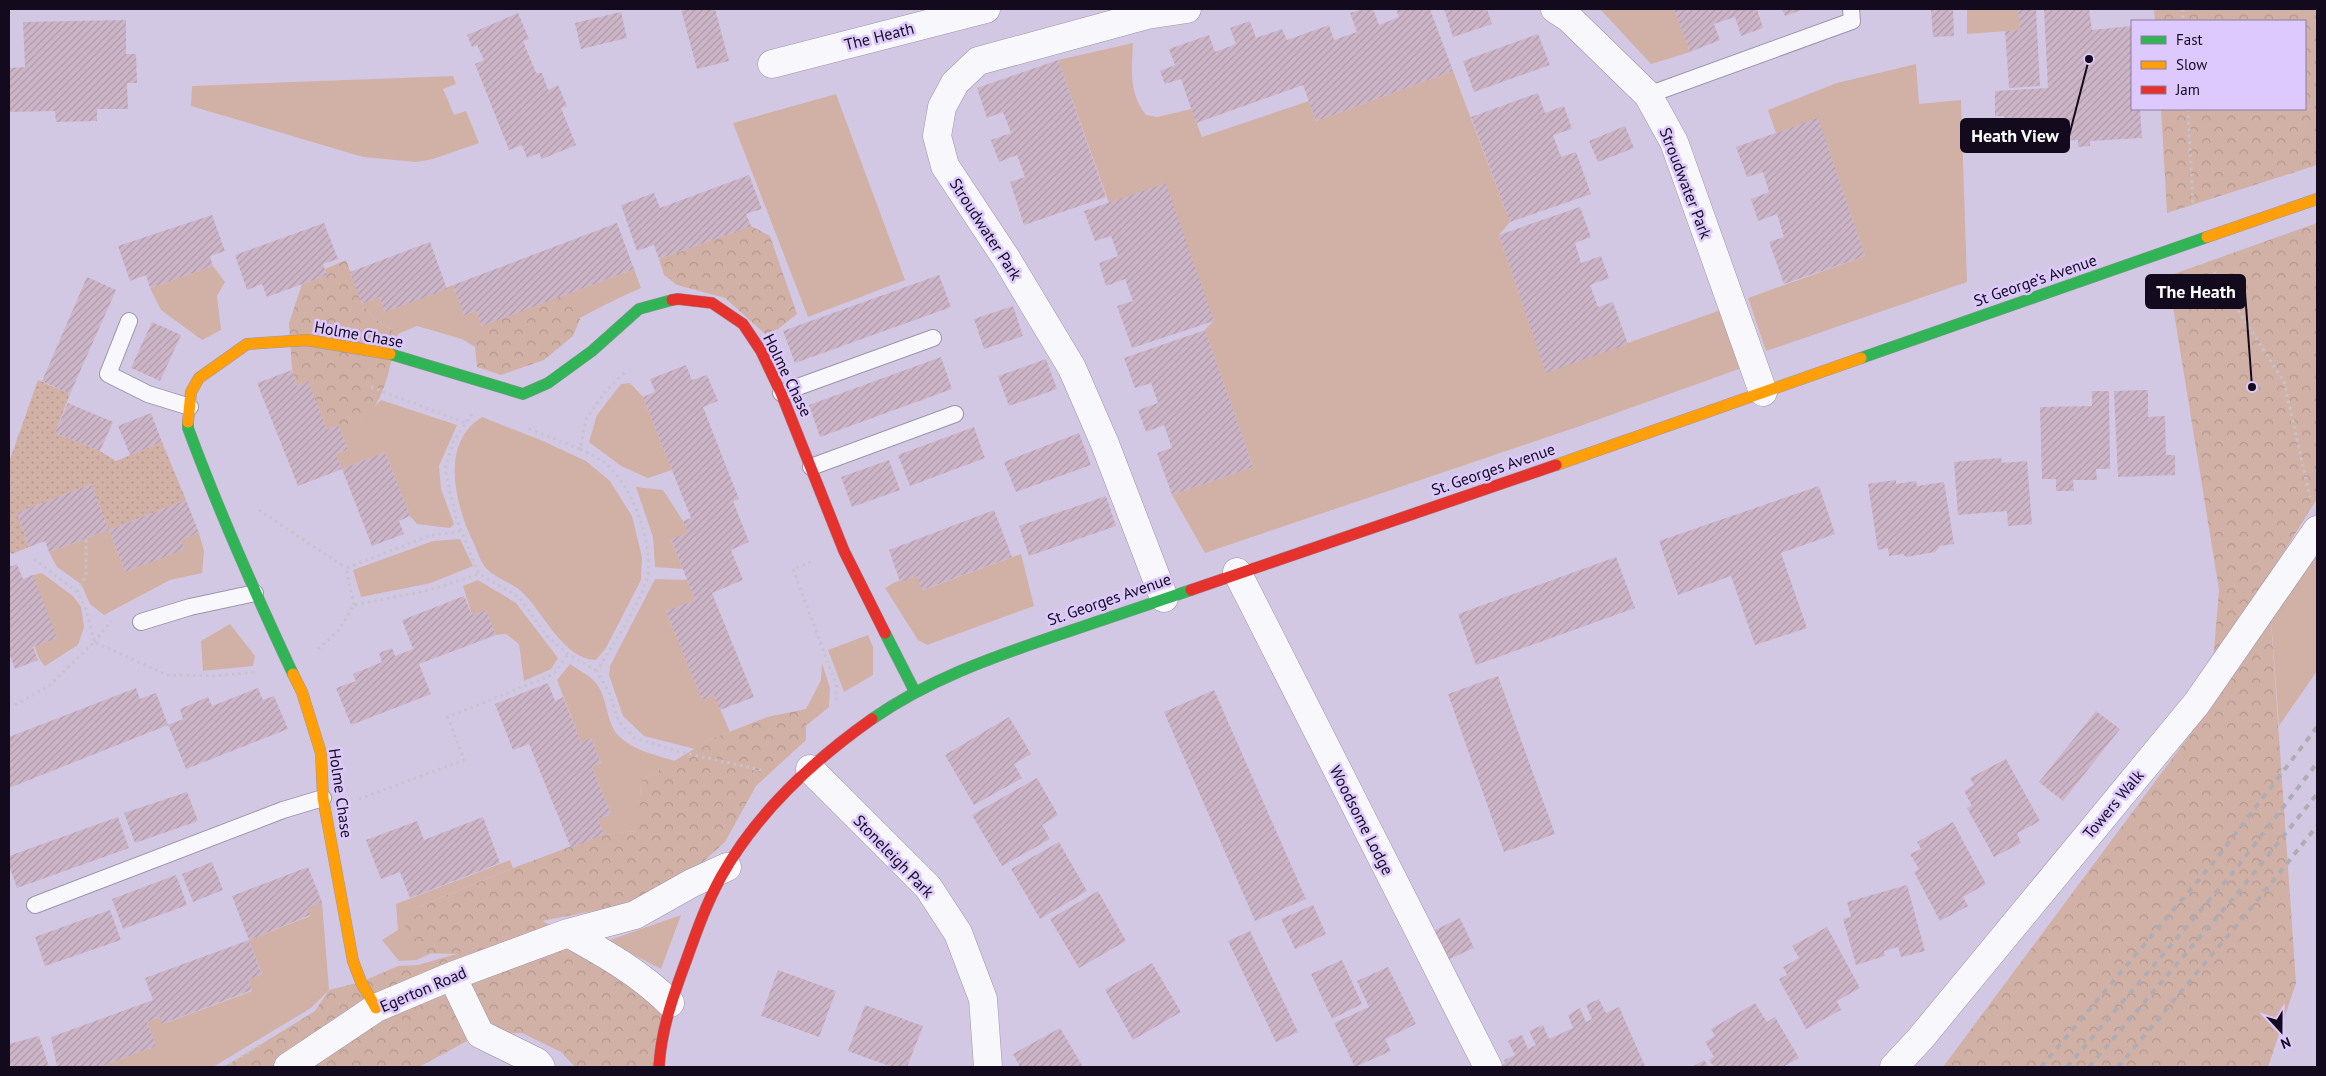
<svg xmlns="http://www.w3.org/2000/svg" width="2326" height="1076" viewBox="0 0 2326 1076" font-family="'PT Sans',sans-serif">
<defs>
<pattern id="forest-crowns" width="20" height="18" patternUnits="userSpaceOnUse" patternTransform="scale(1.25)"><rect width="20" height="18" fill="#d1b1a6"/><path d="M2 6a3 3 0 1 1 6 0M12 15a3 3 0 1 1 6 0" fill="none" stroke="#b3978e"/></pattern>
<pattern id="garden-dots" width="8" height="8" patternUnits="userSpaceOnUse" patternTransform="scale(1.25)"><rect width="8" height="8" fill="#d1b1a6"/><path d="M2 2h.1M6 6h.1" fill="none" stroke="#b3978e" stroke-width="1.8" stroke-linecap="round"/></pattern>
<pattern id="building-hatch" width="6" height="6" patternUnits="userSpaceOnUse" patternTransform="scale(1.25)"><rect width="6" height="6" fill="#ccb5c7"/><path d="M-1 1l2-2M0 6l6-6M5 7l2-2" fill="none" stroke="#ae9aaa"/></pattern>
</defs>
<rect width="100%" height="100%" fill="#d3c8e4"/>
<path fill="#d1b1a6" d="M1600,9H1674L1690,52L1651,64Z
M1967,9H2018L2020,30L1967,34Z
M1133,43C1132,71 1128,91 1146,115L1157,117L1191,109L1202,137L1309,101L1316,121L1453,71L1510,222L1499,235L1546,372L1732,306L1753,364L1580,426L1205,553L1172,495L1253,467L1205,330L1214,320L1109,203L1058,60Z
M1916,64L1919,104L1961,100L1967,282L1766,351L1748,298L1865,256L1818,119L1776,133L1768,110L1837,83Z
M453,76L456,84L443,89L454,115L466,111L479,143L433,159L416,162L363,157L191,106L192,86Z
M836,94L905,280L808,317L733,123Z
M213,266L225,282L217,296L221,330L202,340L161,310L150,288Z
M634,269L641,288C592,309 547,337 500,362L462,339L417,326L398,334L374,318L362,304L379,297L385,312L453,285L464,315L476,311L482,326Z
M630,383L643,397L672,470L648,478L621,466L589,442L597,415L621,384Z
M381,400L457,425L439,466L441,489L454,524L450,528L417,524L410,516L385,452L342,469L336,454L348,449L338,425L361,420Z
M482,417L543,441L586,461L610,481L632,516L642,557L641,580L606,648L596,660C564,660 543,612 523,593C512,582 494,578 485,567C480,561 478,552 475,546C456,508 438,444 482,417Z
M636,487L663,490L683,521L688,533L671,540L683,569L655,567L653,537Z
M109,530L125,572L184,549L181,540L199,533L204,551L202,573L170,580L104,615L90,604L81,584L57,567L49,552Z
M460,539L473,566L431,583L361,597L353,570L433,541Z
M2317,551V671L2279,726L2271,618Z
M1021,554L1034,606L927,645L918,640L885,588L895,582L917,576L923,590Z
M42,573L73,596L81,607L84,627L78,645L45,666C26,647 33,601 33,575Z
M655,579L687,580L695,600L666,611L702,700L714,695L730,732L709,740L695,749L644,736L623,716L609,675L610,666Z
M478,580L516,603L558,658L551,669L524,681L519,644L506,634L496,635L486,610L472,615L463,586Z
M230,624L255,656L253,666L203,671L201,641Z
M868,635L873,647V675L844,692L828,650Z
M822,663L830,688L829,707L806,726V709L821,680Z
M570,664C578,670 589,675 595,682C609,698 605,725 621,738C635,751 657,755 675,761L641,781L639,831L604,834L598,819L611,814L592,767L601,763L591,738L581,742L557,680Z
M510,860L513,868L418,907L419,953H432L416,960L399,961L382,940L398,930L396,904Z
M322,902L329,990L311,1008L213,1067H99L156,1046L147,1022L160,1017L163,1024L252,991L248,979L262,974L249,940L310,916L307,908Z
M681,915L661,969L607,941Z"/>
<path fill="url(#forest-crowns)" d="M2154,9H2317V165L2167,213L2161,109H2305V21H2155Z
M2317,223V499L2268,577L2296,983L2268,1067H1943L2209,709L2219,590L2168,276Z
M751,226L770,236L797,314L778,329L765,334L725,298L677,285L664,275L659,259Z
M346,260L362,304L374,318L398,334C391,359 385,407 361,420C352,425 337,425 327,430L308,382L297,386L292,370L289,323L302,284L327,275L325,269Z
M573,292L580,319L573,336L544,360L501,375L477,367L475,347L482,326Z
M806,709V740L756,786L725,842L693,871L624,905L542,921L568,933L670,1003L659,1067H575L561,1052L522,1033L480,1034L419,1067H224L315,1011L329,990L361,982L398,966L418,965L456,954L419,953L404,924L418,907L513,868L604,834L638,831L641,781L709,740L767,717Z"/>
<path fill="url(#garden-dots)" d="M38,380L70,394L55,433L100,451L116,461L162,442L186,500L109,530L91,484L17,513L29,547L12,554L9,552V462Z"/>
<path fill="url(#building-hatch)" d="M681,9H715L729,61L697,69Z
M1363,9H1373L1379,25L1399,17L1396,9H1430L1453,71L1316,121L1303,85L1196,123L1181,79L1165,84L1160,71L1175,65L1169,49L1209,35L1215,52L1236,44L1230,28L1250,21L1256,38L1282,29L1287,40L1329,25L1334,40L1357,32L1350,13Z
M1444,9H1487L1492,24L1453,37Z
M1674,9H1757L1763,28L1741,36L1735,17L1714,24L1720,40L1690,52Z
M1782,9H1804L1785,16Z
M1931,9H1953L1954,36L1933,37Z
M2018,9H2036L2040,86L2009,88L2005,31L2020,30Z
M2044,9H2089L2092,30L2132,26V109H2140L2142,138L2090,141V146L2078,147V140L2005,144L2004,116H1995V91L2048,88Z
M621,12L627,38L581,49L575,23Z
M518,13L529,39L523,41L536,73H542L548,90L558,85L567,106L561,108L576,145L542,159L539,153L527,158L522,145L509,150L475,64L484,60L477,45L472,47L467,35Z
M126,20V54H136L137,83H127L128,109H97V121L56,122L55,111L9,112V68L25,67L23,22Z
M1538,34L1550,65L1474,92L1463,61Z
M1058,60L1106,197L1024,225L1010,182L1025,177L1017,155L999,162L991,140L1011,133L1003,112L987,118L977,88Z
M1538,93L1545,113L1564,106L1572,129L1553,135L1561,157L1576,152L1591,194L1510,222L1471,117Z
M1818,118L1865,256L1784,284L1769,242L1784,237L1777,214L1758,221L1751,199L1769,192L1763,172L1747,177L1736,147Z
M1625,126L1634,148L1598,162L1589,141Z
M749,175L762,209L746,214L751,226L659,259L654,245L637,251L621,205L654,193L660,208Z
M1166,183L1214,321L1132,348L1117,306L1133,301L1125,279L1106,286L1099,263L1118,256L1111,236L1095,241L1084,211Z
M1580,207L1591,237L1575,243L1581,263L1601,256L1609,278L1590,285L1598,307L1613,302L1628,344L1546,373L1499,235Z
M212,215L225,251L210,256L213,266L150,288L146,275L130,281L118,246Z
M324,223L338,259L323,264L327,275L267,297L262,284L247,290L235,255Z
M617,223L634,269L482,326L476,311L464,315L453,285Z
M430,242L447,289L385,312L379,297L362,304L350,272Z
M939,275L951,307L795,363L783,331Z
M87,277L116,290L70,394L42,381Z
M1013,306L1023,336L984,349L974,319Z
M152,322L181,335L160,381L131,368Z
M1205,330L1253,467L1172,495L1157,453L1172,448L1164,425L1146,432L1138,410L1158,403L1151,383L1135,388L1124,358Z
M941,357L952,389L820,437L809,405Z
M1046,359L1057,389L1009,406L998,376Z
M686,365L692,380L707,375L718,401L703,407L739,499L733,501L749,542L731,550L743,580L712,593L754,697L720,710L714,695L702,700L666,611L695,600L671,539L688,533L683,521L691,518L643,397L655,392L650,379Z
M292,370L297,386L308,381L327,430L338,425L348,449L336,454L342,469L298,486L257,383Z
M2148,390V417L2165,416L2166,455H2175V475L2118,477L2114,391Z
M2092,391H2109L2110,469H2096L2097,480H2073L2074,491H2056V479H2042L2040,407L2092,406Z
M68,403L113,422L100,451L55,433Z
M151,413L162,442L130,455L118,426Z
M974,427L985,458L910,486L898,455Z
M1079,433L1091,465L1016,492L1004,462Z
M385,452L410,516L399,521L404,534L372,546L342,469Z
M2001,458L2002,463L2027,461L2032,524L2008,526L2007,511L1958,515L1954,462Z
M889,460L900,490L852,507L841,477Z
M1896,480V484L1916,481L1917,486L1944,482L1954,544L1940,546L1935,552L1906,557L1903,554L1889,556L1888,548L1878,550L1868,484Z
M91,484L109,530L49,552L45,541L29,547L17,513Z
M1819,486L1835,534L1781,553L1807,628L1755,645L1731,576L1678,595L1659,541Z
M1106,496L1116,526L1029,556L1019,526Z
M186,500L199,533L181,540L185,549L125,572L109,530Z
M994,510L1012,557L922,590L917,576L900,582L889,550Z
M1616,557L1635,608L1476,665L1458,614Z
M17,564L23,579L33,575L57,638L33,647L38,660L15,669L9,653V567Z
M464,596L472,615L486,610L496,635L419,664L431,694L351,725L336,688L356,681L353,674L382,662L379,653L392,648L395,656L413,649L402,620Z
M1498,676L1555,834L1504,852L1448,694Z
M548,683L555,701L563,697L581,742L591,738L601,763L592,767L611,814L598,819L604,834L571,848L529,744L513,750L495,704Z
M136,688L140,699L156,693L168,725L9,788V737Z
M258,688L263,700L274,696L288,729L186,769L168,725L183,719L180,709L208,697L212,706Z
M1214,690L1306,899L1255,921L1164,712Z
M2096,711L2120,729L2063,801L2039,782Z
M1009,717L1031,754L1014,764L1022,778L974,805L945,755Z
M2006,759L2040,821L2017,833L2021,843L1994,857L1967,808L1972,806L1964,791L1974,785L1970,778Z
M1037,778L1058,815L1042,825L1050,839L1002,866L972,815Z
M187,792L198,821L135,843L124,813Z
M118,817L129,848L17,888L9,865V856Z
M483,817L500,863L410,898L400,872L381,879L366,840L417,821L424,840Z
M1953,822L1986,884L1963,897L1968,906L1940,921L1914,872L1919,869L1910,854L1921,849L1917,842Z
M1059,842L1087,891L1040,919L1011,869Z
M212,862L223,890L193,902L182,874Z
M308,867L322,902L307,908L310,915L249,940L232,896Z
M176,875L187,905L123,929L112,899Z
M1907,885L1925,951L1901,957L1898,947L1884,951L1885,956L1856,965L1843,919L1851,917L1847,902Z
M1098,891L1126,941L1079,968L1050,919Z
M1313,905L1326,934L1295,949L1281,919Z
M110,910L121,940L45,966L35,937Z
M1460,918L1474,948L1443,962L1429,933Z
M1827,927L1860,988L1837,1001L1841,1010L1806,1029L1779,979L1787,975L1783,967L1799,958L1792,946Z
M1250,931L1298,1032L1276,1042L1228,941Z
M249,940L262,975L248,979L252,990L162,1024L160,1017L147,1022L156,1046L99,1067H57L51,1037L153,1000L145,978Z
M1342,960L1362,1004L1332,1019L1311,974Z
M1152,963L1181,1012L1133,1040L1105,990Z
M1388,967L1416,1024L1385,1039L1391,1051L1355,1067L1334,1023L1369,1007L1357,981Z
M778,970L836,991L819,1037L761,1016Z
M1599,999L1606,1013L1619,1007L1645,1066L1502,1067L1501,1065L1505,1063L1504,1060L1515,1055L1508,1041L1522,1035L1528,1049L1536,1045L1529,1031L1543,1025L1549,1039L1573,1028L1568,1015L1580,1008L1586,1022L1592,1019L1586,1005Z
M1755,1003L1767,1022L1775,1017L1799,1058L1783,1067H1714L1709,1060L1714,1057L1705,1042L1715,1036L1711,1029Z
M865,1005L923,1026L907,1067H892L848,1051Z
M1060,1028L1083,1067H1020L1013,1054Z
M39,1036L49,1067H9V1044Z
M1704,1060L1709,1067H1692Z"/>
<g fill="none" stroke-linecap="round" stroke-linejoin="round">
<g stroke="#9c94a9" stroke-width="18">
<path id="lane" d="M1648,95L1852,21L1851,9
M129,321L108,374L148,394L190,407
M781,393L933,338
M811,467L955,414
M141,622L190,607L255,593
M35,905L283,810L323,798"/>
</g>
<g stroke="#9c94a9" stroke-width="29">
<path id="street" d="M1555,9L1569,18L1648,95L1674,142L1763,392
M772,64L986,9
M1237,572L1488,1067
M1164,598L1105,444L1072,368L1006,258L945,166L937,136L942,107L955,83L978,61L1147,15L1187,9
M810,769L928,887L958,933L983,999L988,1067
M568,933C604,953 640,973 670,1003
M452,976L480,1034L537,1062L541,1067
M288,1067L376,1008L452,976L568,933L635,915L692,883L727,867
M1894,1067L1920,1039L2197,703L2317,530"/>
</g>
<g stroke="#9c94a9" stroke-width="12">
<path id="fast" d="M390,354L523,394L548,383L592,351L639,309L672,300
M1861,358L2207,237
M188,422V428C219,512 255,593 293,674
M885,633L915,692
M872,719C928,680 990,658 1055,636C1100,621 1146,605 1191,590"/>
</g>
<g stroke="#9c94a9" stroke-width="12">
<path id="slow" d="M2207,237L2317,199
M188,422L191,392L199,378L247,344L307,340L390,354
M1556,465L1861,358
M293,674L302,692L321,753L323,798L353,961L361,982L376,1008"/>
</g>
<g stroke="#9c94a9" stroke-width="12">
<path id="jam" d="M672,300L678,299L712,303L743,324L761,351L781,393L844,551L885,633
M1191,590L1556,465
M659,1067C661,1030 673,996 686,961C696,933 706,904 721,877C756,814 814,760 872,719"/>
</g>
<path stroke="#c6c3cb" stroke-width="3" stroke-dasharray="2.5 4" stroke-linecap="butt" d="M2183,9V21
M2188,109L2193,206
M2214,272L2284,382L2310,497
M371,387L465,423
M472,414L453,442L445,469L456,518L479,574L519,597L547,636L568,654L597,671
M529,429L580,449L586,419L605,392L625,372
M580,449C588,453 596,457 604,462C631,483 652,539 648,573C644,600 611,646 597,671L609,693L619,722L635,738L680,752L761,770
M259,510L346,568
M34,559L77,592L85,606L94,641
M811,562L793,569L837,687L836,703
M77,592L86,575V538
M354,605L346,568L429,536L462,531
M94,642L111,621
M318,649L338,631L354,605L430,590L479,574
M15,705L49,686L94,642L167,675L214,676L254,672
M359,799L464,760L448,717L554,674L568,654
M224,1067L260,1045"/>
<use href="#lane" stroke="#f8f7fb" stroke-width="16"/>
<use href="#street" stroke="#f8f7fb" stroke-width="28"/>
<use href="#fast" stroke="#30b455" stroke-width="11"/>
<use href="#slow" stroke="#ff9f0a" stroke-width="11"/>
<use href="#jam" stroke="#e5322d" stroke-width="11"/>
<path stroke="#afadb3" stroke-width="4" stroke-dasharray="6 6" stroke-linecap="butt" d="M2041,1067L2213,863L2317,727
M2067,1067L2235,870L2317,763
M2089,1067L2241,889L2317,794
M2118,1067L2252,907L2317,826"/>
</g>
<g text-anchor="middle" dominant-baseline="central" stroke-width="5" stroke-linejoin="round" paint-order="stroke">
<g font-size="16" fill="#130b1d" stroke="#ddc9fd">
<text transform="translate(879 36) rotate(-14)">The Heath</text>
<text transform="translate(1686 183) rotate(69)">Stroudwater Park</text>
<text transform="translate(986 229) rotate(57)">Stroudwater Park</text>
<text transform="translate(2035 280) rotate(-19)">St George’s Avenue</text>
<text transform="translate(359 334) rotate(10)">Holme Chase</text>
<text transform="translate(788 375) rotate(64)">Holme Chase</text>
<text transform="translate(1493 469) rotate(-19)">St. Georges Avenue</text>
<text transform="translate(1109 599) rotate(-19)">St. Georges Avenue</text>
<text transform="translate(341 793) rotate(82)">Holme Chase</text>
<text transform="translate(2113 804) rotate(-50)">Towers Walk</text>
<text transform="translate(1362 820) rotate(63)">Woodsome Lodge</text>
<text transform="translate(894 856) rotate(46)">Stoneleigh Park</text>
<text transform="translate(423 989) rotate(-23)">Egerton Road</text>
</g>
</g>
<path fill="none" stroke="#130b1d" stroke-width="2" d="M2089 59L2069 136M2252 387L2245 292"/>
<g fill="#130b1d" stroke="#ddc9fd" stroke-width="2">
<circle cx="2089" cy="59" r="5"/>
<circle cx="2252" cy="387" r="5"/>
</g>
<g fill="#130b1d" stroke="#130b1d" stroke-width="2">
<rect x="1961" y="119" width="108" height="33" rx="5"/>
<rect x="2146" y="275" width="99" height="33" rx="5"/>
</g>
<g font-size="18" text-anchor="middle" font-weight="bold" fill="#fff">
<text x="2015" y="142">Heath View</text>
<text x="2196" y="298">The Heath</text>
</g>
<rect width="2326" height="1076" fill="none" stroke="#130b1d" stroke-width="20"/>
<rect x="2131" y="20" width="175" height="90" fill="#ddc9fd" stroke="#8c7da3"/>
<rect x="2141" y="36" width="25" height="8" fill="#30b455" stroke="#8c7da3"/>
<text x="2176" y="45" font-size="15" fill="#130b1d">Fast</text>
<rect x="2141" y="61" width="25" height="8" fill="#ff9f0a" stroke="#8c7da3"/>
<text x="2176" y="70" font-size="15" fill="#130b1d">Slow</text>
<rect x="2141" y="86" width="25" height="8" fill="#e5322d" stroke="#8c7da3"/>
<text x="2176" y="95" font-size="15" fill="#130b1d">Jam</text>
<g transform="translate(2281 1031) rotate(159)" stroke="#ddc9fd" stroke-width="4" paint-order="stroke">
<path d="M0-4L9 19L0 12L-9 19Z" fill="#130b1d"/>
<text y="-8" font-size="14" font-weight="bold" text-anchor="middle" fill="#130b1d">N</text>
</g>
</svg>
